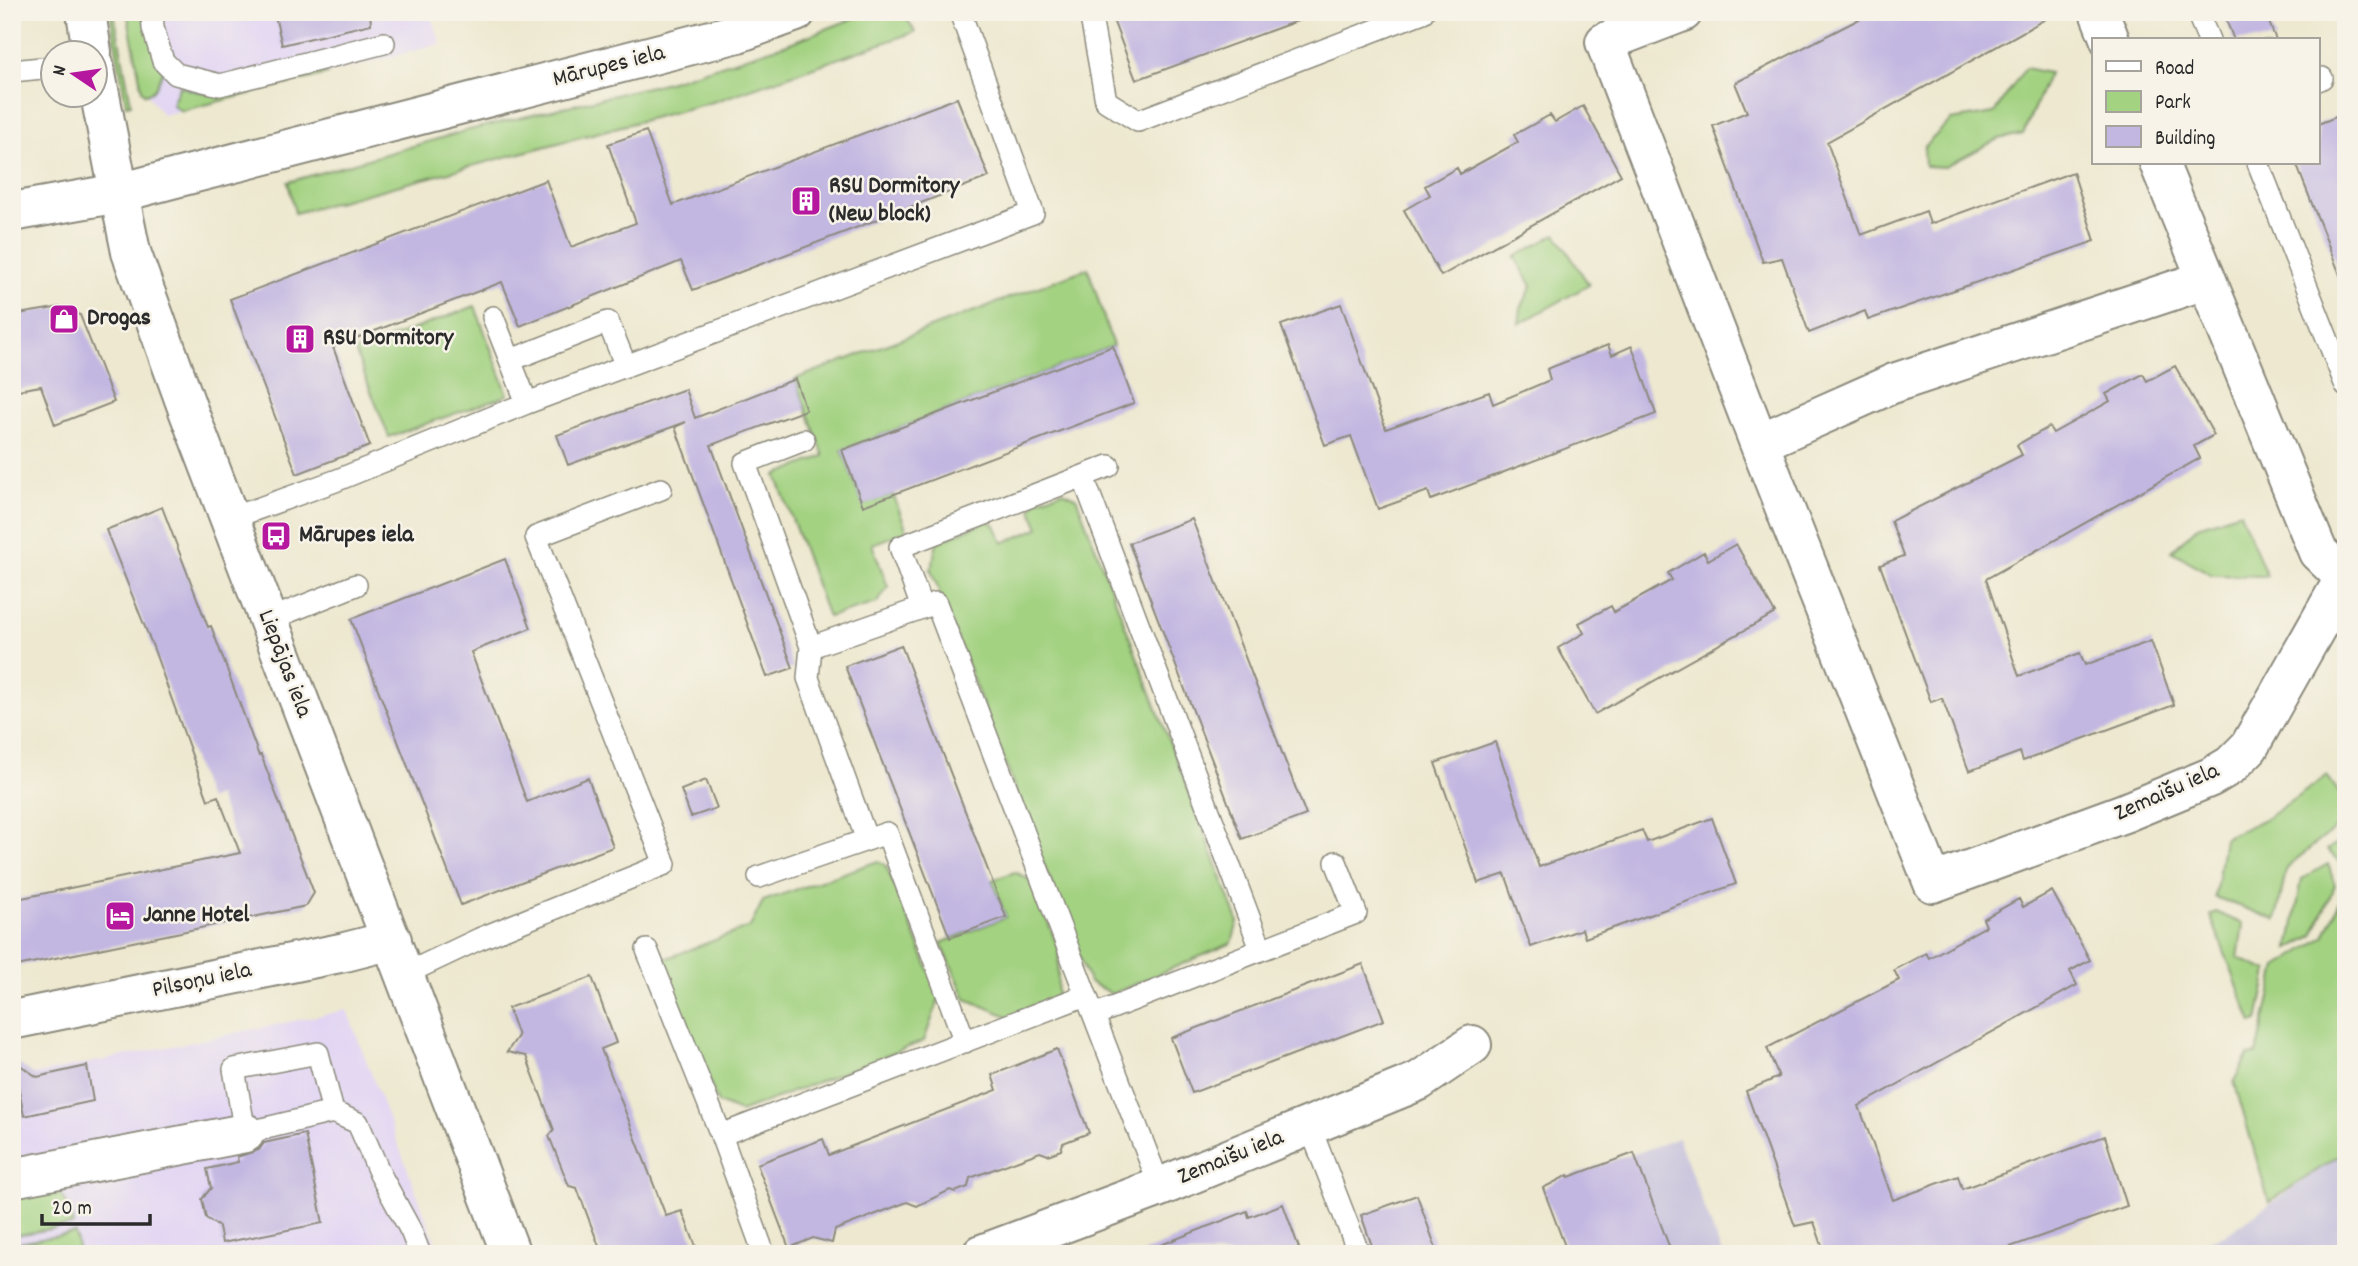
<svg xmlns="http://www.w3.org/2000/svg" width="2358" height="1266" viewBox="0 0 2358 1266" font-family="Dekko,sans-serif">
<rect width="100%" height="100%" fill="#f7f3e8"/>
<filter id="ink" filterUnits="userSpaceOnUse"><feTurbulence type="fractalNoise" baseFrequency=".0143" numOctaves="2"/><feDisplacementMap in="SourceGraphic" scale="14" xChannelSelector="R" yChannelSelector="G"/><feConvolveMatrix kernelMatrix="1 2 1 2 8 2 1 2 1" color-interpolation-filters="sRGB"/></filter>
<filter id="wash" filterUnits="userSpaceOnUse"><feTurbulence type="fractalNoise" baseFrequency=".00686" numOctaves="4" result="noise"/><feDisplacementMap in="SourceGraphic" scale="28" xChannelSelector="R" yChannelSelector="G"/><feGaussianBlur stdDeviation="1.57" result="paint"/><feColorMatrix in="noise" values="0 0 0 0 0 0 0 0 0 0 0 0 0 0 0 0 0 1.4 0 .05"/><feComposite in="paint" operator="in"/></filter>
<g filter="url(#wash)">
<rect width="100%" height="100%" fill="#ede8cf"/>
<path fill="#e1d4f4" d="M133,12H430L441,44L163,115L144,90Z
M347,1010L440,1254H12V1079Z"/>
<path fill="#c5c0db" d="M1678,1138L1722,1254H1568L1543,1188Z
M2346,1151V1254H2164L2227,1234Z"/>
<path fill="#a3d281" stroke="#677e56" stroke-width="2" d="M110,12H114L131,104L126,105Z
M127,12H143L163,71C159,80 156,92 145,94L142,90Z
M870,12H903L915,32L716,101L295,213L288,182L469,130L668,82L787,44Z
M2025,68L2049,73L2023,134L1998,139L1945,167L1925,166L1924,147L1951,120L1994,113Z
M321,70L327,74L181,111L173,105V101L180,86C227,107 274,76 321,70Z
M1556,234L1589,285L1519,324L1521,308L1532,286L1515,257Z
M1088,268L1113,346L842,450L863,505L893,494L907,531L872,544L888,587L877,603L828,617L776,475L824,456L795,379Z
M475,306L508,395L389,437L355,351Z
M1063,491L1076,497L1238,921L1232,943L1112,994L1089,982L931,570L937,542L988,521L995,525L1003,543L1039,528L1031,509L1037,500Z
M2240,512L2267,576L2212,575L2172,551L2198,526Z
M2327,776L2346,802V820L2293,862L2286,870L2276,920L2215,897L2224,838L2267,818Z
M2346,837V868L2327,850Z
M878,861L886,866L940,996L924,1041L740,1112L718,1103L662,960L750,927L763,901Z
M2328,864L2335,885L2313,936L2289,949L2302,879Z
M1015,872L1032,881L1059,950L1057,999L1012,1018L966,999L941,943L1006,917L992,880Z
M2346,888V1151L2269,1202L2234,1081L2248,1055L2257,1054L2277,967L2324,937Z
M2216,912L2243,924L2238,958L2268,971L2258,1021L2252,1023L2210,915Z
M42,1184C65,1193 68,1201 73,1225L12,1236V1190Z
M75,1233L79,1254H12V1244Z"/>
<g id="blocks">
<path fill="#c2b7e1" d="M274,12H370L371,24L282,45Z
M1110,12H1307L1308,17L1136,80Z
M1873,12H2058L1827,142L1861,235L1926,211L1930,224L2073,172L2095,241L1868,320L1865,311L1809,333L1782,258L1763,262L1713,126L1747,112L1735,83Z
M2223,12H2265L2276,40H2234Z
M957,98L989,177L693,290L681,261L520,326L502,282L333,347L370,446L297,474L230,299L546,180L571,247L636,223L608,144L646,131L673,205Z
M1583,106L1621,175L1441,276L1404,210L1430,195L1425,186L1457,168L1460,174L1518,142L1514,135L1550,115L1555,122Z
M2346,113V285H2344L2296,163H2318V124Z
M1341,304L1386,429L1489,392L1493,404L1550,380L1547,369L1608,345L1612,355L1632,346L1656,414L1431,500L1428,491L1378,509L1351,436L1325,445L1281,325Z
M61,307L80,315L114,402L55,425L41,386L12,391V315Z
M1113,346L1134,403L863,506L842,450Z
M2175,366L2214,435L2194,446L2200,458L1986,579L2019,676L2080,653L2085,665L2151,641L2174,705L2023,761L2020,752L1969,771L1942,698L1931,702L1880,565L1904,556L1891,521L2022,455L2017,445L2049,427L2053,433L2110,401L2106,394L2143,374L2147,381Z
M795,379L806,410L711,445L793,668L767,677L675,427L686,422L568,465L557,435L685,389L695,418Z
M162,507L208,627L211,626L259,756L261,755L314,893L306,906L12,967V900L240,853L218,796L208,800L153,647L106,530Z
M1192,519L1306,815L1242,839L1129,543Z
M1736,544L1775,613L1595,714L1558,648L1584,633L1579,623L1611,606L1614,612L1672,580L1668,573L1704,552L1708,560Z
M505,559L531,628L471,652L527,802L588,778L613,847L461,905L351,619Z
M901,645L1006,917L950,938L845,666Z
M1495,742L1539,867L1642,830L1647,842L1712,818L1736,884L1585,938L1582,929L1531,947L1505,874L1478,883L1435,763Z
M706,780L717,808L691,817L681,790Z
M2052,891L2090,960L2070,971L2077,985L1859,1106L1893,1200L1958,1176L1962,1189L2105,1136L2127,1206L1990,1254H1825L1814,1222L1795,1226L1746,1091L1779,1077L1767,1048L1899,980L1894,970L1926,953L1929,958L1986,926L1983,919L2019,899L2023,907Z
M1363,964L1384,1020L1192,1093L1171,1038Z
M592,977L616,1043L601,1049L666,1216L682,1211L699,1254H602L577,1188L569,1186L549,1136L554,1130L526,1056L507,1052L518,1036L508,1008Z
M1057,1049L1089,1133L1063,1143L1061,1150L1048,1155L1040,1152L970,1178L968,1187L955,1192L950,1190L917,1206L907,1202L835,1230L832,1243L813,1238L789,1248L757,1164L823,1139L829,1155L997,1090L992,1075Z
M13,1060L37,1077L87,1066L93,1101L24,1116Z
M305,1134L323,1223L222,1243L219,1227L206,1218L202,1199L211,1188L207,1169L238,1162L237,1157L259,1150L264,1143Z
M1634,1153L1672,1254H1568L1543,1188L1568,1175L1569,1177Z
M1417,1195L1438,1254H1375L1361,1215Z
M1283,1204L1299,1248L1284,1254H1143V1252L1247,1211L1249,1217Z"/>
</g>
</g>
<g filter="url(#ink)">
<use href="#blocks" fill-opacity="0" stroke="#8c8a7d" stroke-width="2"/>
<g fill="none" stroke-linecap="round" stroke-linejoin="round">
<g stroke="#8c8a7d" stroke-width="24">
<path id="lane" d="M152,12L153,28L163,61L176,74L220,85L384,43
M1090,12L1106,101L1138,121L1423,12
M2197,12L2209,40
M12,71L52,67
M2318,80L2322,78
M2258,163L2346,386
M493,317L527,403
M511,360L608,322L626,366
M804,440L745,463L811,647L936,603L1086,995
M1083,477L1261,949
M229,519L335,481L527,403L1033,213L960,12
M922,608L900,547L1109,466
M268,620L356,585
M811,647L808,678L867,840
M759,877L887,833L965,1042
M647,950L721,1135
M405,974L479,939L665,864L536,537L661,489
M1094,1015L1356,913L1336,862
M333,1112L318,1053L234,1069L245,1133L333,1112L358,1123L380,1174L411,1231L420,1254
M1310,1127L1359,1254
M764,1254L721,1135L1086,995L1160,1187"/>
</g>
<g stroke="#8c8a7d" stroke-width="42">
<path id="street" d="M86,12L92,52
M1683,12L1605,42L1759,443L1933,883L2124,813L2211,777L2231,765L2249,747L2346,575
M2099,12L2110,40
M94,64L119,193
M2159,163L2318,552L2344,577
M1759,443L1894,383L2205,280
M12,1020L345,952L392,940
M12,1178L245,1133
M982,1254L1160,1187L1419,1081L1472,1045"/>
</g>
<g stroke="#8c8a7d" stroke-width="42">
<path id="secondary" d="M119,193L131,252L188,410L511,1254
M12,212L119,193L172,179L738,33L796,12"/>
</g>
<use href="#lane" stroke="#fff" stroke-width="21"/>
<use href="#street" stroke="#fff" stroke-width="38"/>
<use href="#secondary" stroke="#fff" stroke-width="38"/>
</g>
</g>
<defs>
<g id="building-square" transform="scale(1.575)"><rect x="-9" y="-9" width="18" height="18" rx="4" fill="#b5179e" stroke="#f7f3e8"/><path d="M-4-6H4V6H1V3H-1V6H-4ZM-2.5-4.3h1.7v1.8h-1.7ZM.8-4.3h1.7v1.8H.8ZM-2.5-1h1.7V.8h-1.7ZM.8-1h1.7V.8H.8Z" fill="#fff"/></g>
<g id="shop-square" transform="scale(1.575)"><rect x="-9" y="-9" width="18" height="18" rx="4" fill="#b5179e" stroke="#f7f3e8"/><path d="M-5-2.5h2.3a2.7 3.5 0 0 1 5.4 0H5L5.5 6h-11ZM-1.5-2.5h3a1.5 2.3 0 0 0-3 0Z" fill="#fff"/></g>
<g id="bus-square" transform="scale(1.575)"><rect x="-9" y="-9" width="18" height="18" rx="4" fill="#b5179e" stroke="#f7f3e8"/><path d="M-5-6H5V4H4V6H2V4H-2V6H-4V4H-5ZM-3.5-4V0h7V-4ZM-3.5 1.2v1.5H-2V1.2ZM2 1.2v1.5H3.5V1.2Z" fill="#fff"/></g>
<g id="hotel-square" transform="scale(1.575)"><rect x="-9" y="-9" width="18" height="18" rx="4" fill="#b5179e" stroke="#f7f3e8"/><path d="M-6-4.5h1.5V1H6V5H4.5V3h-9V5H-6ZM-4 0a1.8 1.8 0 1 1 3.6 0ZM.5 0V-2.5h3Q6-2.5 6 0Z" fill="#fff"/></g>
</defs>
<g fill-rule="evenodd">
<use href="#building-square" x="806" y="201"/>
<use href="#shop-square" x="64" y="319"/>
<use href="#building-square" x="300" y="339"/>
<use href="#bus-square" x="276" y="536"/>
<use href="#hotel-square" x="120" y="916"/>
</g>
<g text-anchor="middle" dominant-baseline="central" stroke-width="5" stroke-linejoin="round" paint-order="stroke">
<g font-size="24" fill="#2b2b2b" stroke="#f7f3e8">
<text transform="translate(609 67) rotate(-14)">Mārupes iela</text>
<text transform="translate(284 664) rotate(69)">Liepājas iela</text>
<text transform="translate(2167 793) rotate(-24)">Zemaišu iela</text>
<text transform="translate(202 981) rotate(-12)">Pilsoņu iela</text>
<text transform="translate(1231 1158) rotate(-22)">Zemaišu iela</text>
</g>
<g font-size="24" font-weight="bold" fill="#2b2b2b" stroke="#f7f3e8" text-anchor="start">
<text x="829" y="187">RSU Dormitory<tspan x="829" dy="28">(New block)</tspan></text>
<text x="87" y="319">Drogas</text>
<text x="323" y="339">RSU Dormitory</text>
<text x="299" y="536">Mārupes iela</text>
<text x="143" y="916">Janne Hotel</text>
</g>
</g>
<rect width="2358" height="1266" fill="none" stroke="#f7f3e8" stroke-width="42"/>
<rect x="2092" y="38" width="228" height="126" fill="#f7f3e8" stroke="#a5a39c" stroke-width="2"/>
<rect x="2106" y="61" width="35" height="10" fill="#ffffff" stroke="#a5a39c" stroke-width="2"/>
<text x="2155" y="74" font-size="21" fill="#2b2b2b">Road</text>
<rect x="2106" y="91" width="35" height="21" fill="#a3d281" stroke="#a5a39c" stroke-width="2"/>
<text x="2155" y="108" font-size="21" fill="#2b2b2b">Park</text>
<rect x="2106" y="126" width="35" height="21" fill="#c2b7e1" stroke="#a5a39c" stroke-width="2"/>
<text x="2155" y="144" font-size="21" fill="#2b2b2b">Building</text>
<g transform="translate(74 74) rotate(283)"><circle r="33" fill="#f7f3e8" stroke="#a5a39c" stroke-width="2"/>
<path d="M0-5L12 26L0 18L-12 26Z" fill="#b5179e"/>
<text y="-10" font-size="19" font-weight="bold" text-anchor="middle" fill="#2b2b2b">N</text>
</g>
<path d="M42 1214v10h108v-10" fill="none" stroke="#2b2b2b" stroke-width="3.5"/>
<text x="52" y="1214" font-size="21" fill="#2b2b2b" stroke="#f7f3e8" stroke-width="5" paint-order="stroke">20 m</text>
</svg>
